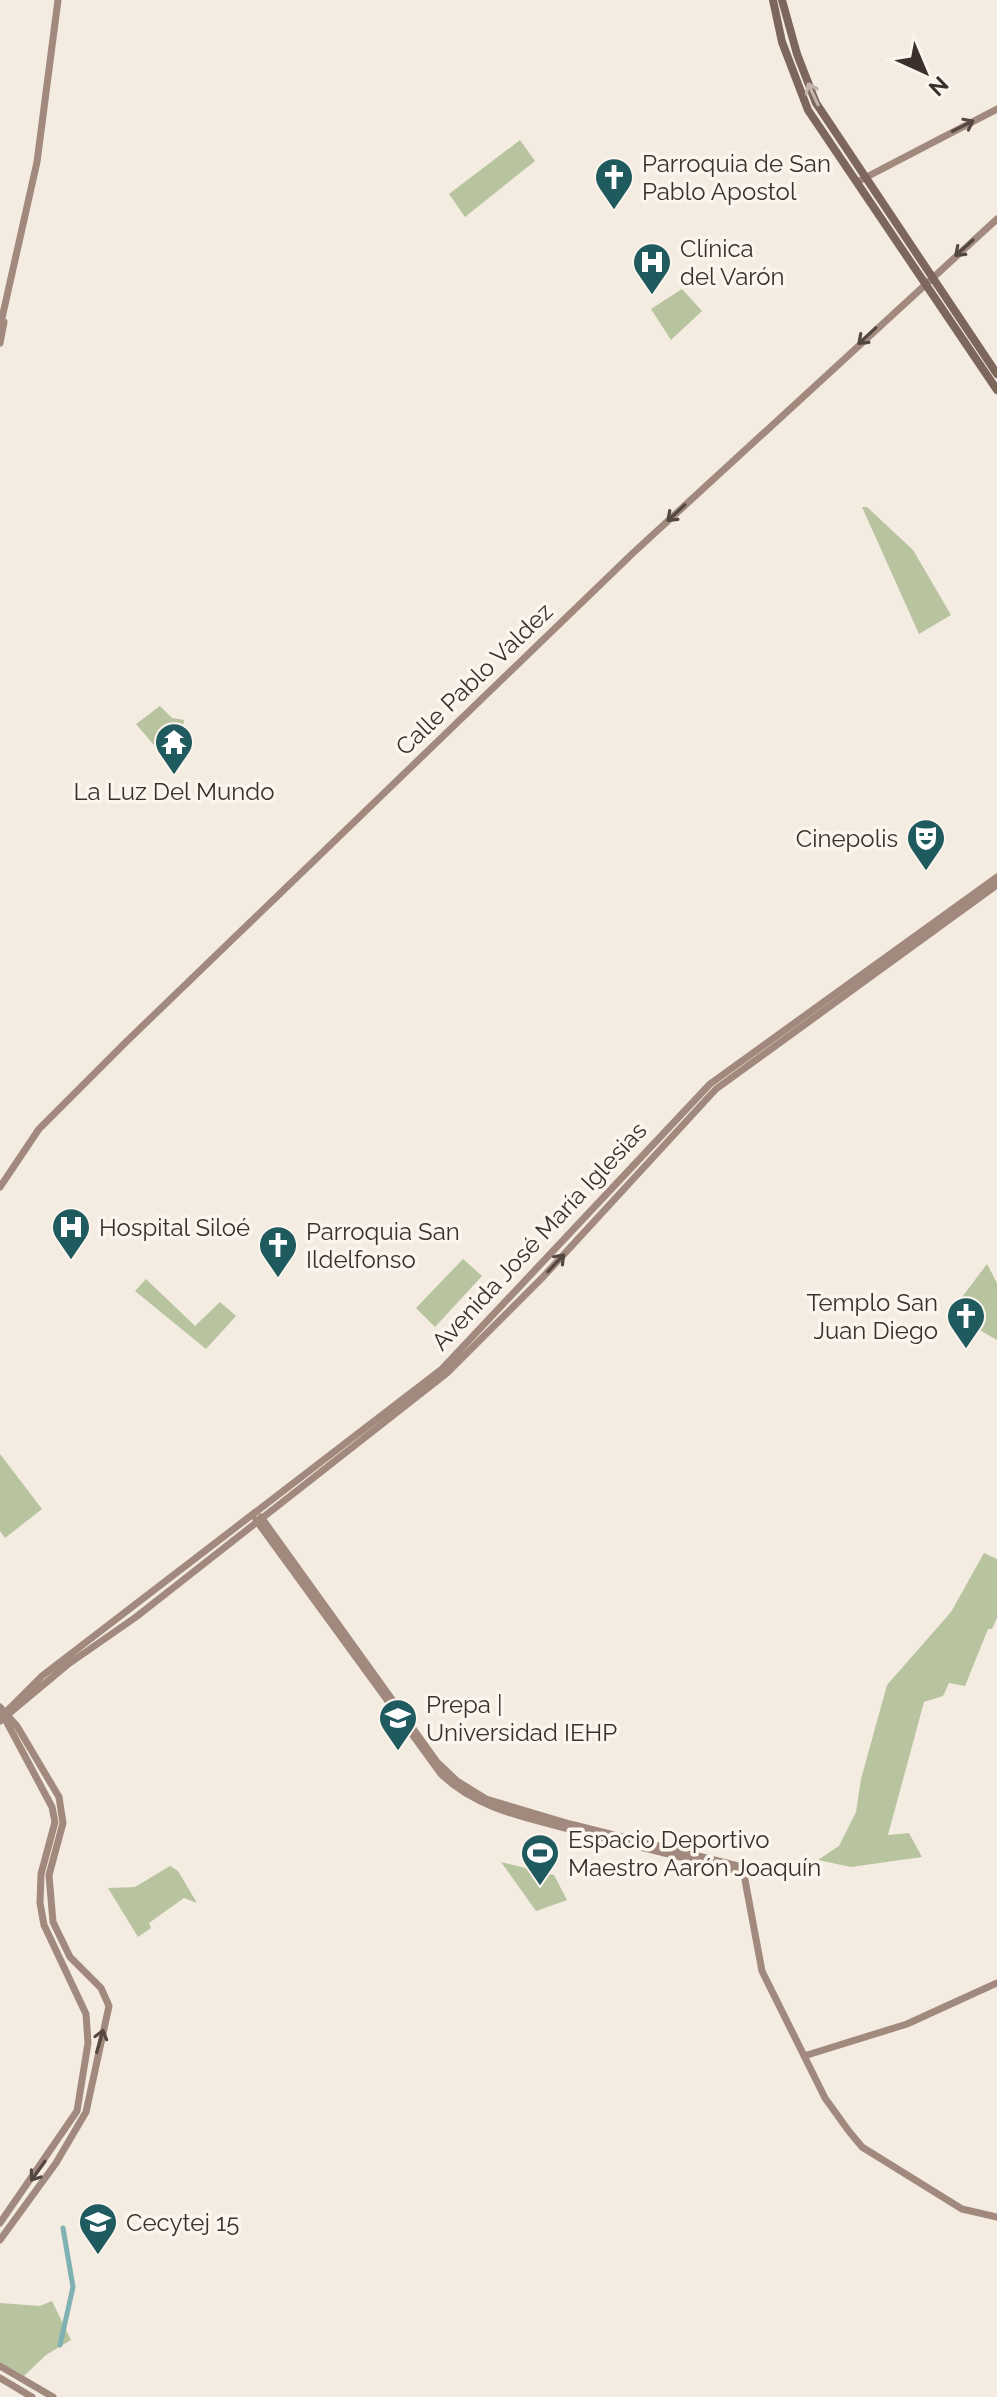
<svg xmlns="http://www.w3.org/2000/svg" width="997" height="2397" viewBox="0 0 997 2397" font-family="Raleway,sans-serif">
<rect width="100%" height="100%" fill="#f4ebe1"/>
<path fill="#b8c4a0" d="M520,140L535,161L465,217L449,194Z
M682,289L702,311L671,340L651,309Z
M862,507H867L913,550L951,615L919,634Z
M160,706L172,718L184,720L182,734L154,745L136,724Z
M463,1259L482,1276L435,1327L416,1308Z
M987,1264L997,1283V1340L950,1313Z
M146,1279L195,1326L220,1302L236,1316L206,1349L135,1291Z
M0,1454L42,1509L5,1538L0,1531Z
M984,1553L997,1559V1618L992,1629H988L965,1686L949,1683L943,1696L924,1702L888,1835L909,1833L922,1857L851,1867L818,1860L839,1846L856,1812L861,1779L887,1685L951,1612Z
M501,1862L554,1875L567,1900L536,1911Z
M170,1866L178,1871L197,1903L184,1898L149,1923L151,1928L138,1937L108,1888L135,1887Z
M52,2301L71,2340L46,2355L24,2376L0,2362V2303L40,2306Z"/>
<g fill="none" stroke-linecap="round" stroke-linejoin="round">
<path stroke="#7fb0b2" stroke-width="5" d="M60,2345L73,2287L63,2228"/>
<path stroke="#a18a7d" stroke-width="7" d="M857,182L997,109
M0,327L37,162L58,0
M0,343L4,322
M0,1187L39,1129L126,1042L633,553L997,219
M261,1517L437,1762L457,1781L486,1799L570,1824L746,1868L745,1880L762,1971L825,2098L848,2130L862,2147L962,2209L997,2217
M256,1520L441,1774C476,1808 523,1817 569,1829
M0,1707L17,1726L59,1797L63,1823L49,1875L53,1922L70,1957L101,1988L109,2006L86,2112L56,2163L0,2240
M0,1718L42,1676L442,1369L710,1084L997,877
M0,1721L67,1665L136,1617L447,1373L543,1277L716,1089L997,885
M596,1836L745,1873
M804,2056L907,2024L997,1983
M0,2223L77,2111L88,2043L86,2014L44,1925L40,1903L41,1874L55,1822L52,1807L4,1717
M0,2366L53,2397
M0,2378L32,2397"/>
<path stroke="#7d675c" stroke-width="8" d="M773,0L782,42L808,110L997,390
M782,0L797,54L816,103L997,374"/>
</g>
<defs><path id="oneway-shaft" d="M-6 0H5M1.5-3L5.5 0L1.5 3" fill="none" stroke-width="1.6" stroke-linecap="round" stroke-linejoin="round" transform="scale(2)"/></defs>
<use stroke="#c2b5ac" href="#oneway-shaft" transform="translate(813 94) rotate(-115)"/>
<g stroke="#544640">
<use href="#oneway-shaft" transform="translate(963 126) rotate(-27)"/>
<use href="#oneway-shaft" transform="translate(964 248) rotate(138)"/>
<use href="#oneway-shaft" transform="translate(867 336) rotate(137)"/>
<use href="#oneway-shaft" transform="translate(676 513) rotate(137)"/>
<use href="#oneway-shaft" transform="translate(556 1263) rotate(-47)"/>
<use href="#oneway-shaft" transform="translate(100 2041) rotate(-74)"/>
<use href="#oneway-shaft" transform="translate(38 2171) rotate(126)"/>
</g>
<defs>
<g id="church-pin" transform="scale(2)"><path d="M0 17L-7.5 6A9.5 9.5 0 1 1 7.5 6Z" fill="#1f5a5e" stroke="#fbf5ee"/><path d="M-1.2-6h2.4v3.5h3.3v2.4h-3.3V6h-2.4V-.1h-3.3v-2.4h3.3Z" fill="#fff"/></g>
<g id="hospital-pin" transform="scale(2)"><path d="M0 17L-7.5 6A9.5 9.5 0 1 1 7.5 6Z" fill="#1f5a5e" stroke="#fbf5ee"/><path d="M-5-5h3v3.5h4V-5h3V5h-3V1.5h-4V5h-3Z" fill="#fff"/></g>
<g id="temple-pin" transform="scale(2)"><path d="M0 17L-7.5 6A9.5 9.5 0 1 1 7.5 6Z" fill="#1f5a5e" stroke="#fbf5ee"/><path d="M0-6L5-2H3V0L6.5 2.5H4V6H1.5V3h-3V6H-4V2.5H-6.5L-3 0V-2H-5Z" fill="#fff"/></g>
<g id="theatre-pin" transform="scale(2)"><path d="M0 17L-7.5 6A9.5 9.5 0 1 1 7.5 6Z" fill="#1f5a5e" stroke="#fbf5ee"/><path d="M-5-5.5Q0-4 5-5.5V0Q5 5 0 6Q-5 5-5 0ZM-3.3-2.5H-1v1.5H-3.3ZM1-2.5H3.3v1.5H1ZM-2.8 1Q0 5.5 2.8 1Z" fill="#fff"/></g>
<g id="university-pin" transform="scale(2)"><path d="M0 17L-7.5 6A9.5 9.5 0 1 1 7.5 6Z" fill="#1f5a5e" stroke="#fbf5ee"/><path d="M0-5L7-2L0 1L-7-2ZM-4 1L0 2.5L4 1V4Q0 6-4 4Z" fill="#fff"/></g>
<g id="stadium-pin" transform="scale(2)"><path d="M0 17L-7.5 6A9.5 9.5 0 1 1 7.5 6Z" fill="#1f5a5e" stroke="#fbf5ee"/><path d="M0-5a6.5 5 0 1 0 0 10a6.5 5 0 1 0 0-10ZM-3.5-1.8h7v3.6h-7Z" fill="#fff"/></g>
</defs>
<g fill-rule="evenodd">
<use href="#church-pin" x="614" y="177"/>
<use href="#hospital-pin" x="652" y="262"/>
<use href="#temple-pin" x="174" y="742"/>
<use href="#theatre-pin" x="926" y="838"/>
<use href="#hospital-pin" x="71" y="1227"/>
<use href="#church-pin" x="278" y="1245"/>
<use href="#church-pin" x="966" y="1316"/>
<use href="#university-pin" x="398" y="1718"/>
<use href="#stadium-pin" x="540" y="1853"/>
<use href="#university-pin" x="98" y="2222"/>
</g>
<g text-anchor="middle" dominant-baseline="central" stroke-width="7" stroke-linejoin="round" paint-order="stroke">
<g font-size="24" fill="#3b302b" stroke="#fbf5ee" text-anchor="start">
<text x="642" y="163">Parroquia de San<tspan x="642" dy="28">Pablo Apostol</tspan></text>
<text x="680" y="248">Clínica<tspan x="680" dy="28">del Varón</tspan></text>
<text x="174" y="791" text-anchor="middle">La Luz Del Mundo</text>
<text x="898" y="838" text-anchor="end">Cinepolis</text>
<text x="99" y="1227">Hospital Siloé</text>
<text x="306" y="1231">Parroquia San<tspan x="306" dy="28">Ildelfonso</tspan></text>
<text x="938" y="1302" text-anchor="end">Templo San<tspan x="938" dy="28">Juan Diego</tspan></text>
<text x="426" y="1704">Prepa |<tspan x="426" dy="28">Universidad IEHP</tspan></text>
<text x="568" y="1839">Espacio Deportivo<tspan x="568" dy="28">Maestro Aarón Joaquín</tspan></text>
<text x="126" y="2222">Cecytej 15</text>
</g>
<g font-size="24" fill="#3b302b" stroke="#fbf5ee">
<text transform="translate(474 679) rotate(-44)">Calle Pablo Valdez</text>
<text transform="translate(539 1236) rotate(-47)">Avenida José María Iglesias</text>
</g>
</g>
<g transform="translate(925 72) rotate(136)" stroke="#fbf5ee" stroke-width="6" paint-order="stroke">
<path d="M0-6L14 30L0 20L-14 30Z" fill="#3b302b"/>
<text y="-12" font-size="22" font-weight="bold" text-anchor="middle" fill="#3b302b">N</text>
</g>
</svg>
